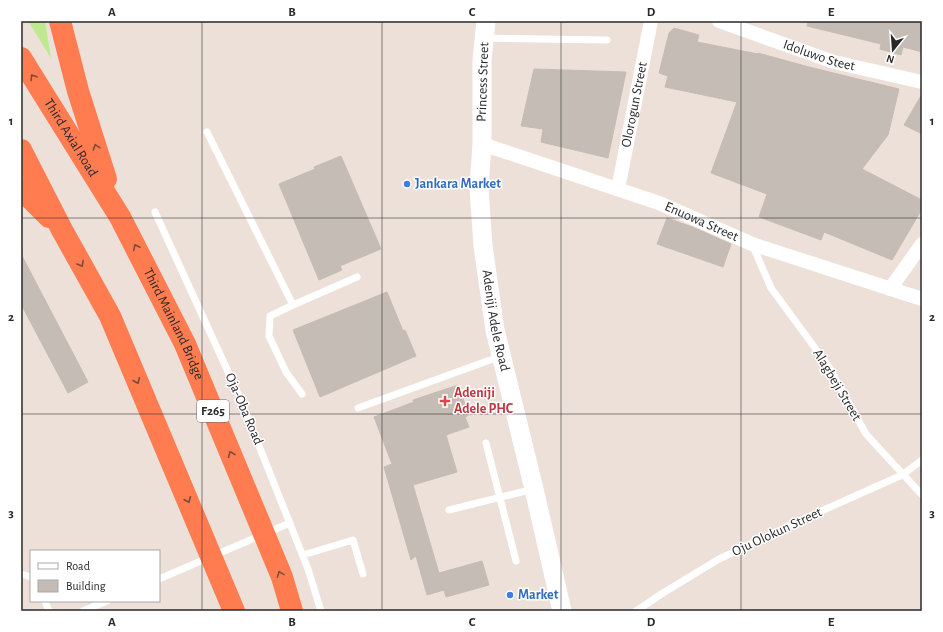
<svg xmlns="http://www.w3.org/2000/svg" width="943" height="632" viewBox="0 0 943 632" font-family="'Alegreya Sans',sans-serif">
<rect width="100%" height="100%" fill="#ede0d9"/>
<path fill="#bfe98f" d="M28,21H45L51,58Z"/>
<path fill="#c4bcb5" stroke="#c8bcb2" d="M808,21H922V52L903,47L901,55L880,49L881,44L807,26Z
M674,28L699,35L697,42L758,54V53L809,67L899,89L888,135L862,169L922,200V209L892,260L824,232L821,240L759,217L767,194L711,173L737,102L665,87L668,76L659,73L669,33Z
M534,69L626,72L608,158L541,142L543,129L521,126Z
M922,94V134L904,125Z
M341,156L381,249L340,266L342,270L319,280L279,184L315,169L314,167Z
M667,218L695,228L731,244L723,267L657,244Z
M21,254L88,382L68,393L21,304Z
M387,292L403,331L405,330L416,356L320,397L293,330Z
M458,385L469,415L465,417L469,427L446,435L457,472L413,485L439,573L482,561L489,585L446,597L444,590L427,595L416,556L411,560L384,467L392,464L374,417L414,402L413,400Z"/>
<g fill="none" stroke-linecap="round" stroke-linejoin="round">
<path stroke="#fff" stroke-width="7" d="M485,38L607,40
M207,132L293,305L357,277
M155,212L240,398L308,569L321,611
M752,244L771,288L829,367L866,434L922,495
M293,305L270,316L269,336L286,372L302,394
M358,408L501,356
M486,443L516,561
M449,510L534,489
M303,555L353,540L363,574
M21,574L31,577
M159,579L290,523
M45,601L49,611
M83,611L107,601
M636,611L663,593L719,559L808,517L902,475L922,460"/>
<g stroke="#fff" stroke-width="14">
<path id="s1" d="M719,21L834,62L922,82"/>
<path id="s2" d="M482,144L659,203L752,244L922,299"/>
<path id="s3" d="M618,189L651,21"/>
<path d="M890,289L922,244"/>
</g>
<path stroke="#fff" stroke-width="19" id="s4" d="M486,21L482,60V144L479,188L483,246L495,330L534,489L562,611"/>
<g stroke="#ff7c51" stroke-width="22">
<path d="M60,21L78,91L106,179"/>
<path id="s5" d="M21,58L120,217L185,344L282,577L292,611"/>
<path d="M21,150L62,230L110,316L234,611"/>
<path d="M21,189L49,217"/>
</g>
</g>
<defs><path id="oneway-chevron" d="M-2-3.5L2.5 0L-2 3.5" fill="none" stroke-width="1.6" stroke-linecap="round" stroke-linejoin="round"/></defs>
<g stroke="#7f4a39">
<use href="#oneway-chevron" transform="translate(33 77) rotate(-122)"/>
<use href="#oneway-chevron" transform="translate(96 147) rotate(-108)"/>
<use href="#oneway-chevron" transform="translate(136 247) rotate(-117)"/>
<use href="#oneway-chevron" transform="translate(81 264) rotate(61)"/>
<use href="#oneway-chevron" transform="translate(137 381) rotate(67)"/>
<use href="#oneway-chevron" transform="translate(231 454) rotate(-112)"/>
<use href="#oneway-chevron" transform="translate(188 500) rotate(67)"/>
<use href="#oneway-chevron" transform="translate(280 574) rotate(-111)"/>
</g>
<path fill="none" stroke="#292929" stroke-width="1" stroke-opacity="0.55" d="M202,21V611M382,21V611M561,21V611M741,21V611M21,218H922M21,414H922"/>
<g fill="#3f7fe0" stroke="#fff" stroke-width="1.5">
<circle cx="407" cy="184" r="4"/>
<circle cx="510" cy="595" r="4"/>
</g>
<path fill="#e0444e" stroke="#fff" stroke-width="1.5" d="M443 395h4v4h4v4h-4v4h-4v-4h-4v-4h4z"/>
<g text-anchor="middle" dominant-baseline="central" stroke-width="3" stroke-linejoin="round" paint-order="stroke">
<rect fill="#fff" stroke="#696969" stroke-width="1" x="197" y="400" width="32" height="22" rx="3"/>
<g font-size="13" font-weight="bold" fill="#292929">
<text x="213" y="411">F265</text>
</g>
<g font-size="14" fill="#292929" stroke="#fff">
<text stroke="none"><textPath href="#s1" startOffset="106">Idoluwo Steet</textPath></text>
<text transform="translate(483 82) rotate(-88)">Princess Street</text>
<text stroke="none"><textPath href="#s3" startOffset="86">Olorogun Street</textPath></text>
<text stroke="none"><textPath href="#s5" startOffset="94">Third Axial Road</textPath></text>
<text stroke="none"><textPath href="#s2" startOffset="233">Enuowa Street</textPath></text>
<text stroke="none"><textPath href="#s4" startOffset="301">Adeniji Adele Road</textPath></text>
<text stroke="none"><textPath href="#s5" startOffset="307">Third Mainland Bridge</textPath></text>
<text transform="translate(837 385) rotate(59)">Alagbeji Street</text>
<text transform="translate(244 409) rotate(67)">Oja-Oba Road</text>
<text transform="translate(777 532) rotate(-25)">Oju Olokun Street</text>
</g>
<g font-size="14" font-weight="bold" fill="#366cbe" stroke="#fff" text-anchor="start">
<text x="415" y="184">Jankara Market</text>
<text x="518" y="595">Market</text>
</g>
<g font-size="14" font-weight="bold" fill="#be3a42" stroke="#fff" text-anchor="start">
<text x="454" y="393">Adeniji<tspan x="454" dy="16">Adele PHC</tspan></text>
</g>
</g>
<rect width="943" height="632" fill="none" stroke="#ffffff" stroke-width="44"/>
<rect x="30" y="550" width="130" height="52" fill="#ffffff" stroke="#a9a9a9"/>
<rect x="38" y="563" width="20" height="6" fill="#ffffff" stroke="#a9a9a9"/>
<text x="66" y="570" font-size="12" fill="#292929">Road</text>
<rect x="38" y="580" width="20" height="12" fill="#c4bcb5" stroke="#a9a9a9"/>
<text x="66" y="590" font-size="12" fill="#292929">Building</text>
<g transform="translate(893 50) rotate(197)" stroke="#ffffff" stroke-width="3" paint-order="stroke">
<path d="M0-3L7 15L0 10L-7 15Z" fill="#292929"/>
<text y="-6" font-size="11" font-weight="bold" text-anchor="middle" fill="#292929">N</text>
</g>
<rect x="22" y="22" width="899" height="588" fill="none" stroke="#292929" stroke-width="1.5"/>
<g font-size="13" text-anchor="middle" font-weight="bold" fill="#292929">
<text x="112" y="16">A</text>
<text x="292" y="16">B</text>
<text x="472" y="16">C</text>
<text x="651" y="16">D</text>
<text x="831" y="16">E</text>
<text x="11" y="125">1</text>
<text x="932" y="125">1</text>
<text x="11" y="321">2</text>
<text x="932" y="321">2</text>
<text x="11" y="517">3</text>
<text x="932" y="517">3</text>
<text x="112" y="626">A</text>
<text x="292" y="626">B</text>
<text x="472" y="626">C</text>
<text x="651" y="626">D</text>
<text x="831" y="626">E</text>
</g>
</svg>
